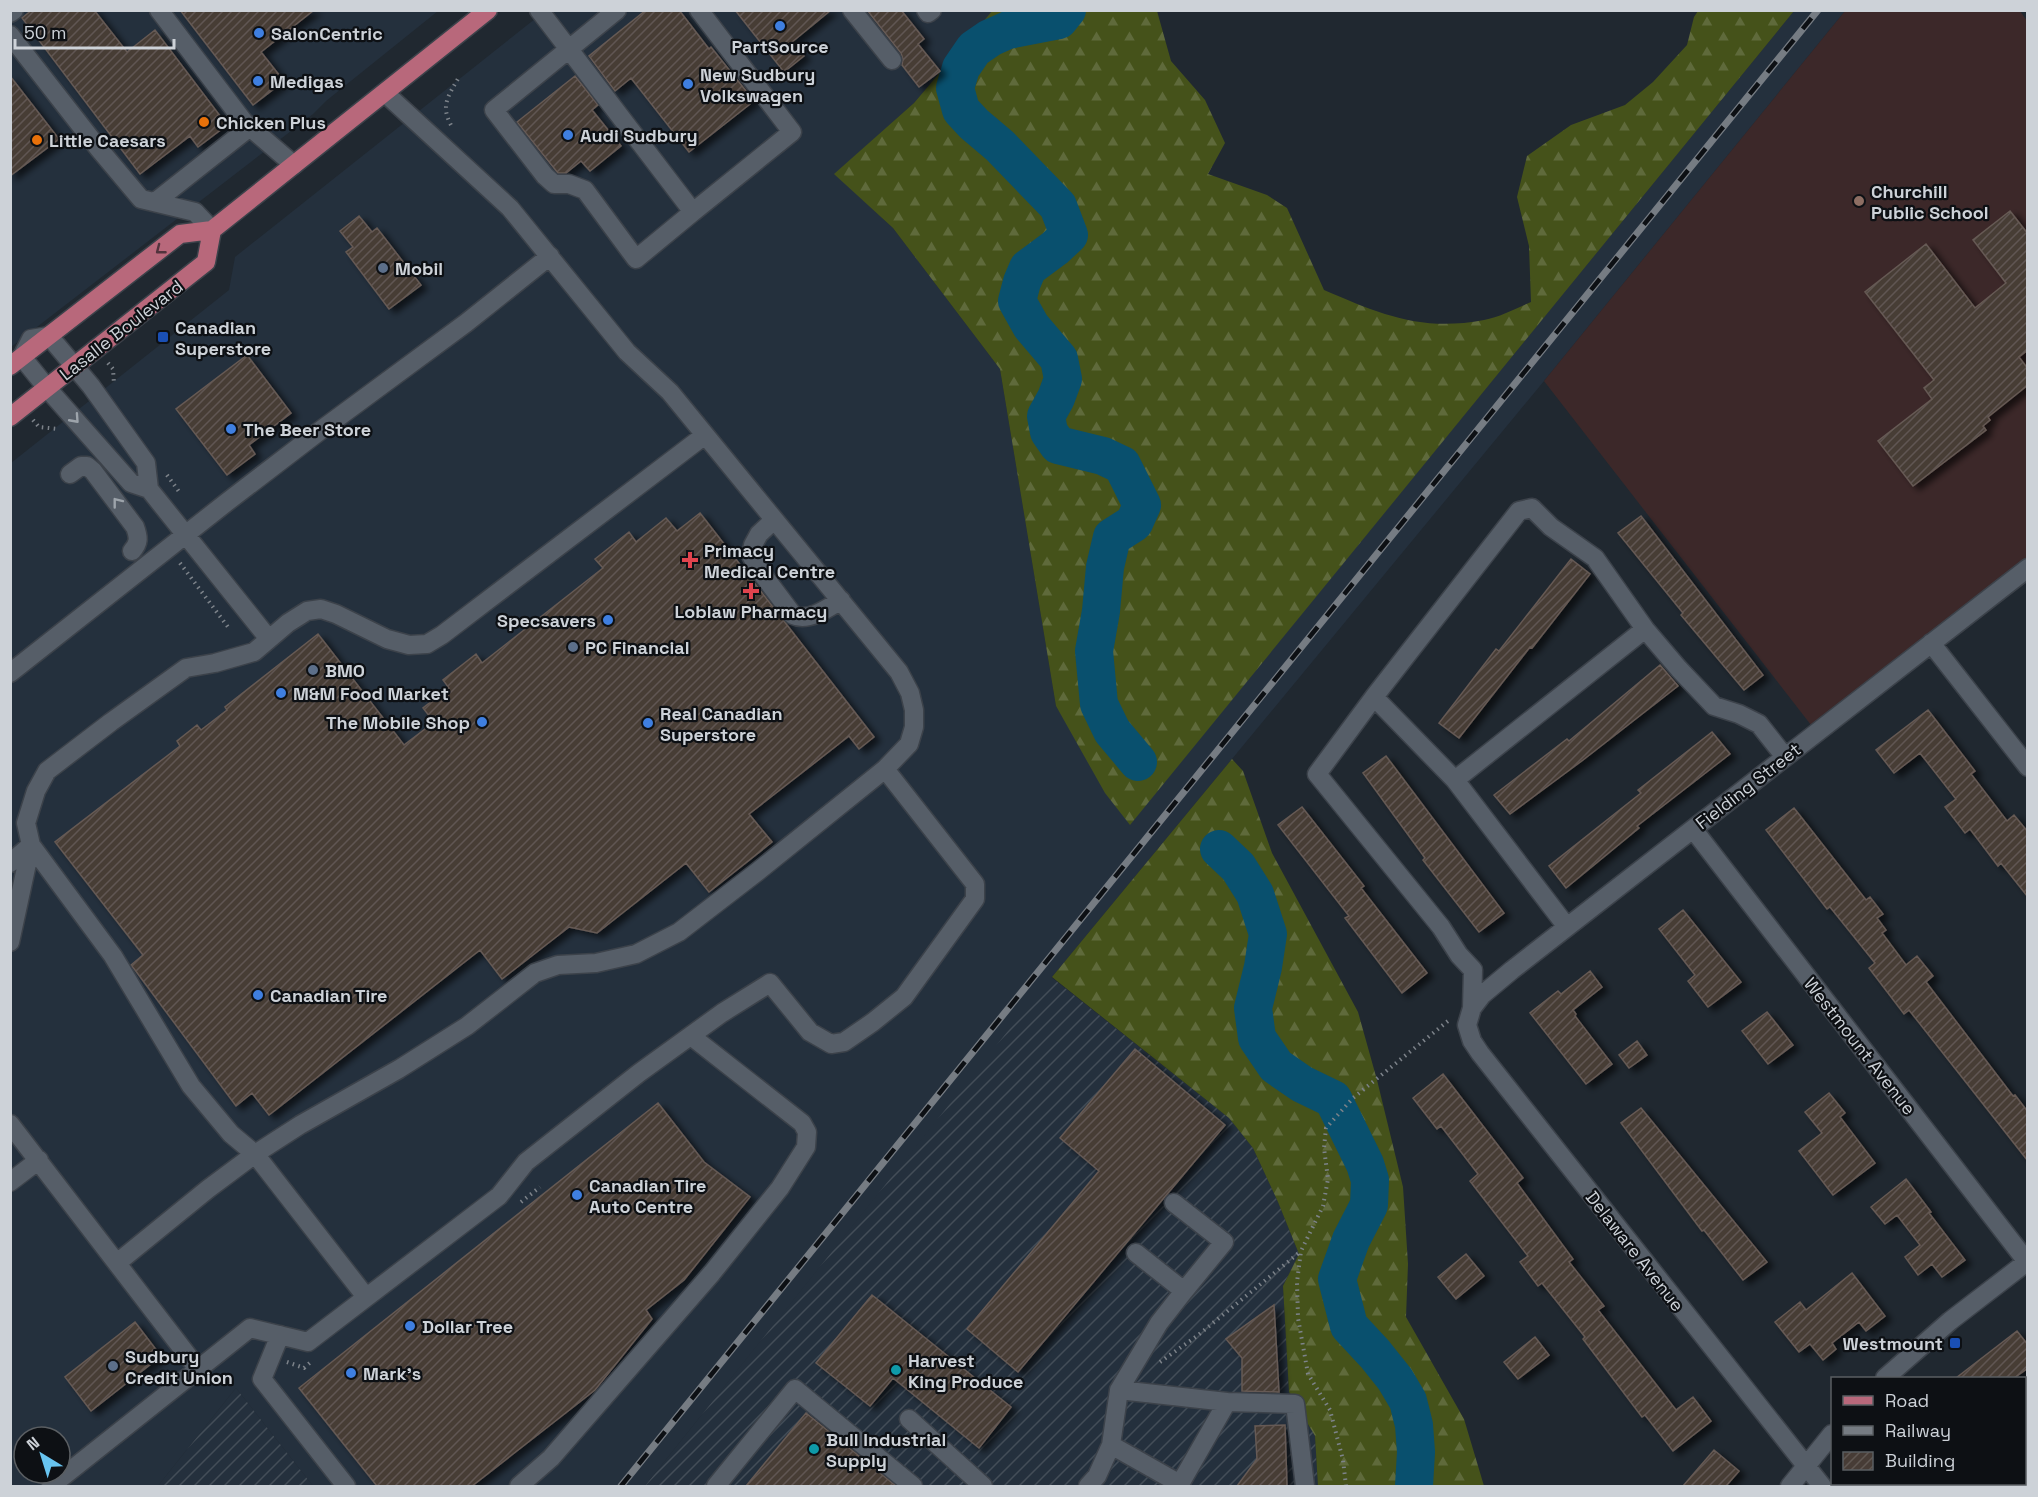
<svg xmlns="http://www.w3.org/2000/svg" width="2038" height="1497" viewBox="0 0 2038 1497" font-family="'Space Grotesk',sans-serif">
<defs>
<pattern id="industrial-furrows" width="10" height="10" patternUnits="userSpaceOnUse" patternTransform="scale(1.5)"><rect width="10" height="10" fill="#24303d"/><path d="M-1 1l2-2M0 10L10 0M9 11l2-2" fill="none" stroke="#434d58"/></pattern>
<pattern id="forest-firs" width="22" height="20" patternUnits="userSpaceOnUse" patternTransform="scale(1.5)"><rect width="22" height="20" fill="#45521a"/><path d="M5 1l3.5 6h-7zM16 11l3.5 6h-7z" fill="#5f6a3b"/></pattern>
<pattern id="building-hatch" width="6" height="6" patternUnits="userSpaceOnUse" patternTransform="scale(1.5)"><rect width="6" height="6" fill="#473c36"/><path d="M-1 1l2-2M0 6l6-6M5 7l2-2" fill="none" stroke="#605752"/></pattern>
<filter id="shadow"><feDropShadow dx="6" dy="4" stdDeviation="3" flood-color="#0009"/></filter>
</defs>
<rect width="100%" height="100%" fill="#202830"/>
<path fill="#24303d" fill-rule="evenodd" d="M11,11H438L326,101L313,114L11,347Z
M545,11H993L914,103L835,174L893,228L1000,369L1056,706L1130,824L1794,11H1845L1544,381L1052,977L645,1486H313L236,1388L158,1486H11V463L229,290L235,257ZM24,1437H60V1473H24Z"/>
<path fill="url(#industrial-furrows)" d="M1051,977L1229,1118L1253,1148L1278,1202L1299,1254L1283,1286L1289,1392L1315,1436L1318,1486H645Z
M236,1388L313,1486H158Z"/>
<path fill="#3c2829" d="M1845,11H2020L2027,21V570L1818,734L1544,381Z"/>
<path fill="url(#forest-firs)" d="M993,10L1157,11L1171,61L1205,100L1225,143L1208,174L1267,195L1287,208L1324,290C1380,314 1421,332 1484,320C1500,317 1517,308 1531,302L1529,246L1517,197L1527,156L1571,125L1625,105L1653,82L1687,45L1694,17L1698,11H1794L1130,825L1105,793L1056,706L1000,369L893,228L834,174L914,103Z
M1232,759L1243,771L1272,853L1358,1012L1377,1080L1403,1187L1408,1264L1406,1317L1464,1419L1484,1486H1318L1315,1436L1289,1392L1283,1286L1299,1254L1278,1202L1253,1148L1229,1118L1052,977Z"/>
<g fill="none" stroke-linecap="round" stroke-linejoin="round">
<path stroke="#09506e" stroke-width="38" d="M1067,10L1059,20L1008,30L990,38L974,49L961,68L955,88L961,110L974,124L1000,146L1058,206L1069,235L1055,248L1028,268L1022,282L1017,301L1031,326L1059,359L1063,379L1056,398L1046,416L1049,432L1058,445L1103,456L1122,465L1142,505L1134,523L1112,537L1105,567L1101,611L1094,651L1099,704L1112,731L1138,762
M1219,849L1238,867L1255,894L1268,934L1263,967L1253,1008L1257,1038L1276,1066L1302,1084L1333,1099L1365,1164L1370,1180L1369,1205L1351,1240L1337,1279L1349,1326L1375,1354L1395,1379L1408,1401L1414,1425L1416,1452L1414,1486"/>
</g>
<path fill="url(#building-hatch)" stroke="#665a54" stroke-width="1.5" filter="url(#shadow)" d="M32,10H94L127,52L155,30L227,125L198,147L190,136L140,174L22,18Z
M180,10H314L261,52L284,81L253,105Z
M646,10H679L709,49L711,47L754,101L689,152L631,78L615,91L589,56Z
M735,10H831L792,42L804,56L784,72Z
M867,10H901L924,39L918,44L940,71L919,87L902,65L903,59L901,53Z
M10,76L59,139L10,176Z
M575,76L598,105L592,110L621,146L590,171L581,161L566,173H558L517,122Z
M2010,211L2028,234V350L2019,357L2028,369V385L1988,417L1990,420L1983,426L1986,430L1913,486L1878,441L1932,399L1924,388L1934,380L1865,292L1926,244L1975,308L2006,283L1973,240Z
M359,216L372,232L377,228L421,285L389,309L346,252L353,247L340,231Z
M247,355L291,413L249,445L255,454L227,475L176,409Z
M700,513L874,737L859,749L849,736L749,814L772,842L709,892L686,863L597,933L569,927L502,979L480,950L269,1115L252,1093L236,1106L135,970L131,965L143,955L55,842L180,746L177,741L197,725L201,730L227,710L225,707L318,634L404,745L434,722L423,708L449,688L443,680L476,654L482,663L603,568L595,559L629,532L636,542L666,518L677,531Z
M1641,516L1763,675L1744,690L1681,615L1683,613L1618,533Z
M1571,559L1590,574L1532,648L1530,647L1459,738L1439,723L1496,649L1499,651Z
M1660,665L1678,686L1583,760L1510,814L1494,795L1567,739L1569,741Z
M1928,710L1975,771L1971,774L2007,821L2014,815L2028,832V897L2001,863L1998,866L1970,829L1965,833L1945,807L1956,799L1920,753L1894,773L1876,750Z
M1712,732L1730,754L1637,826L1639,828L1566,888L1549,866L1641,793L1638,790Z
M1386,756L1504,913L1479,932L1423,860L1425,858L1363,773Z
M1302,807L1364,886L1361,888L1427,973L1402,993L1345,918L1349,916L1278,825Z
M1794,808L1866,900L1870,897L1883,914L1877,918L1886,930L1882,933L1906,965L1917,956L1933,976L1926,982L2013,1096L2015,1095L2028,1112V1161L1909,1010L1904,1014L1869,968L1875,963L1830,907L1827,909L1766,830Z
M1683,910L1741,982L1708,1007L1688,981L1695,975L1659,929Z
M1590,971L1602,987L1573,1010L1576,1014L1575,1016L1612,1064L1586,1084L1530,1013L1558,991L1561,994Z
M1767,1012L1793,1045L1768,1064L1742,1031Z
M1637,1041L1647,1055L1629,1068L1619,1055Z
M1135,1049L1225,1125L1018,1372L967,1329L1099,1171L1060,1138Z
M1443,1074L1523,1178L1517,1183L1573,1259L1569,1262L1604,1306L1598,1310L1641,1365L1676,1410L1693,1397L1711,1421L1673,1451L1645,1415L1642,1417L1583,1339L1585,1337L1542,1283L1538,1286L1520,1262L1528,1256L1470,1181L1478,1174L1441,1126L1437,1129L1413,1098Z
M1829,1093L1845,1113L1840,1117L1875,1163L1833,1195L1799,1151L1822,1133L1805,1112Z
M658,1103L704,1162L750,1197L684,1280L646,1310L652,1319L595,1390L472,1486H377L299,1388Z
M1641,1108L1767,1262L1743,1280L1704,1230L1702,1231L1621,1123Z
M1906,1179L1931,1212L1929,1213L1965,1260L1942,1277L1932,1264L1918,1275L1905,1257L1920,1245L1897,1215L1885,1224L1871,1207Z
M1466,1254L1484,1276L1456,1299L1438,1277Z
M1852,1273L1885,1316L1866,1331L1859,1322L1832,1343L1836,1349L1823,1360L1810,1344L1799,1352L1775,1322L1800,1302L1806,1310Z
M872,1295L1011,1407L979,1448L893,1378L870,1406L816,1363Z
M1274,1305L1279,1392L1242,1391V1358L1226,1339Z
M135,1322L161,1356L91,1411L65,1377Z
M2017,1331L2028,1345V1368L2014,1378H1956Z
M1535,1337L1549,1355L1518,1379L1504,1362Z
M806,1413L896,1486H746Z
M1285,1425L1287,1486H1237L1257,1459L1255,1426Z
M1714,1450L1739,1471L1726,1486H1683Z"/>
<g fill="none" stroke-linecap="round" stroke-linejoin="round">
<g stroke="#3c424a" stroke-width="21">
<path id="minor" d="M159,10L244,122L294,165
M539,10L693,212L792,132L699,10
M617,10L494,110L545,176L554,184H569L585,190L636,259L693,212
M852,10L892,60
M926,10L928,13L932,10
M10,13L14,10
M10,35L99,149L141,199L195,212L212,230
M155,202L250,127
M70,474L81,466H87L93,471L135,527C139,538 139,543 132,551
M149,489L131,483L47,388L22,357L31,339L49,336L91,386L146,463L149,489L269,639
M774,520L759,534L753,545L751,555L757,567L793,615C808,622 827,609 841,600
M1931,643L2028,767
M10,673L227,502L321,430L466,323L550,256
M1374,697L1455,780L1567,927
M1785,757L1759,724L1739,714L1714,706L1679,669L1645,629L1595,558L1551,527L1532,508L1519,511L1374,697L1317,774L1441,927L1459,955L1473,970L1472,1008L1467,1025L1472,1041L1480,1053L1822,1486
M1455,780L1645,629
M1693,829L2028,1263
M10,863L31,845L113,956L191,1086L231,1134L255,1154L366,1297
M10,942L31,845L26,823L36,791L47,771L111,722L186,668L215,663L254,652L288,623L307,611L321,609L336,614L387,639L409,645L427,644L442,635L705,435
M1472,1008L1482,995L1512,970L2028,568
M10,1124L198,1369
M10,1182L39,1160
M1174,1203L1224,1242L1184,1291
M117,1263L208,1189L255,1154L300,1125L399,1069L467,1026L535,973L558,965L596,963L636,954L679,932L757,872L885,769L909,744L914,727V710L910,693L899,672L670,392L627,352L510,208L385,93
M280,1335L262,1379L346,1486
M1885,1378L1950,1321L2028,1261
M1227,1402L1295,1404L1305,1486
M909,1419L983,1486
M1111,1445L1180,1484L1227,1402L1119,1390
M51,1486L250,1328L308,1342L499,1196L526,1162L639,1073L722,1013L770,983L810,1032L831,1044L844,1042L873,1022L904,997L975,899V884L885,769
M519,1486L551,1458L712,1273L780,1188L806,1147L807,1132L802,1123L691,1036
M716,1486L795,1389L913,1486
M1088,1486L1097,1476L1111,1445L1119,1390L1159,1323L1184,1291L1136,1253
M1790,1486L1832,1434"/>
</g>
<g stroke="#3c424a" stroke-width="21">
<path id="major" d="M10,366L180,234L212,230L488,10
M10,417L206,262L212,230"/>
</g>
<path stroke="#7d838a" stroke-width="4" stroke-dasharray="1.5 4.5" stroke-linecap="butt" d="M451,125C440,105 449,95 459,77
M108,363L113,369L114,384
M33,420L39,427L58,429
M167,475L180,493
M180,563L228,627
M521,1202L540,1187
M287,1362L304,1368L312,1361
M1160,1362L1197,1336L1300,1252
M1346,1486L1343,1460L1330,1410L1308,1374L1298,1318L1297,1282L1301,1251L1323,1206L1328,1179L1324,1148L1326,1128L1353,1098L1448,1021"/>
<use href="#minor" stroke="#565e68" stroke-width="18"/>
<use href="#major" stroke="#b8687b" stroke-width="18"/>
<g stroke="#767c83" stroke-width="7">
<path id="rail" d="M621,1486L1818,10"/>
</g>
<use href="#rail" stroke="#0d1014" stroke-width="4.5" stroke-dasharray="14" stroke-linecap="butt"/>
</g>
<defs><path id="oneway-chevron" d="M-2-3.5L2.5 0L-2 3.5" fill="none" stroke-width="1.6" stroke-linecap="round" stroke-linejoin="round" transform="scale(1.5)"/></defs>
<use stroke="#51333d" href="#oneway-chevron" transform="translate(160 250) rotate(142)"/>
<g stroke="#9da4ab">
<use href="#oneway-chevron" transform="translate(75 419) rotate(48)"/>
<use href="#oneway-chevron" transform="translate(117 502) rotate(-128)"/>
</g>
<g fill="#3f7fe0" stroke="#0d1014" stroke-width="2">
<circle cx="780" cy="26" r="6"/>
<circle cx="259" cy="33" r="6"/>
<circle cx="258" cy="81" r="6"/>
<circle cx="688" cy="84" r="6"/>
<circle cx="568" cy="135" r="6"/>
<circle cx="231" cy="429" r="6"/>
<circle cx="608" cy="620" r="6"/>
<circle cx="281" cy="693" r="6"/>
<circle cx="482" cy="722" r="6"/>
<circle cx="648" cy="723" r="6"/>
<circle cx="258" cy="995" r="6"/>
<circle cx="577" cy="1195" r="6"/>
<circle cx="410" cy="1326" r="6"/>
<circle cx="351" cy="1373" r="6"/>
</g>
<g fill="#e8710a" stroke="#0d1014" stroke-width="2">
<circle cx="204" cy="122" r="6"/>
<circle cx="37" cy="140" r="6"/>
</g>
<circle fill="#8d6e63" stroke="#0d1014" stroke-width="2" cx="1859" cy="201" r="6"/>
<g fill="#5c6f8a" stroke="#0d1014" stroke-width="2">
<circle cx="383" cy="268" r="6"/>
<circle cx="573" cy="647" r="6"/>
<circle cx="313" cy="670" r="6"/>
<circle cx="113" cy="1366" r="6"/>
</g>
<g fill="#1a4fb4" stroke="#0d1014" stroke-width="2">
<rect x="157" y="331" width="12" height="12" rx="3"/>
<rect x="1949" y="1337" width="12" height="12" rx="3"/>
</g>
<g fill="#e0444e" stroke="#0d1014" stroke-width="2">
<path d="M687 551h6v6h6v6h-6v6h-6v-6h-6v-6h6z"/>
<path d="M748 582h6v6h6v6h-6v6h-6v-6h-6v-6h6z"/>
</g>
<g fill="#0f9aa8" stroke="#0d1014" stroke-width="2">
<circle cx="896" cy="1370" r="6"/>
<circle cx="814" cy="1449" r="6"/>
</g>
<g text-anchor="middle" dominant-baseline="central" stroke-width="4.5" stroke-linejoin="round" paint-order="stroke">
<g font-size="18" font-weight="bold" fill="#cdd2d8" stroke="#0d1014" text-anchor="start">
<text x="271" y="33">SalonCentric</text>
<text x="780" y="46" text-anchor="middle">PartSource</text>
<text x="700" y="74">New Sudbury<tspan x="700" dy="21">Volkswagen</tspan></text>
<text x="270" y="81">Medigas</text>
<text x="216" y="122">Chicken Plus</text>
<text x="580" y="135">Audi Sudbury</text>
<text x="49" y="140">Little Caesars</text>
<text x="1871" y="191">Churchill<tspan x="1871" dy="21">Public School</tspan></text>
<text x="395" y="268">Mobil</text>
<text x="175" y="327">Canadian<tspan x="175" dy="21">Superstore</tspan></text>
<text x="243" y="429">The Beer Store</text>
<text x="704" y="550">Primacy<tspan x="704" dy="21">Medical Centre</tspan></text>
<text x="751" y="611" text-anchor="middle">Loblaw Pharmacy</text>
<text x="596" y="620" text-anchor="end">Specsavers</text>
<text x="585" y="647">PC Financial</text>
<text x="325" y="670">BMO</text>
<text x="293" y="693">M&amp;M Food Market</text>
<text x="660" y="713">Real Canadian<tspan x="660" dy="21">Superstore</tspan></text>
<text x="470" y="722" text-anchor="end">The Mobile Shop</text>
<text x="270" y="995">Canadian Tire</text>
<text x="589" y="1185">Canadian Tire<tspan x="589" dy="21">Auto Centre</tspan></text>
<text x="422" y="1326">Dollar Tree</text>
<text x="1943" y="1343" text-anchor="end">Westmount</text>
<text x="125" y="1356">Sudbury<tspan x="125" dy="21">Credit Union</tspan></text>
<text x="908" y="1360">Harvest<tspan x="908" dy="21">King Produce</tspan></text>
<text x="363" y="1373">Mark's</text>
<text x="826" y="1439">Bull Industrial<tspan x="826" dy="21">Supply</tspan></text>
</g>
<g font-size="18" fill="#cdd2d8" stroke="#0d1014">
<text transform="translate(121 330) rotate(-38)">Lasalle Boulevard</text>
<text transform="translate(1748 786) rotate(-38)">Fielding Street</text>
<text transform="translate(1860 1046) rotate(52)">Westmount Avenue</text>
<text transform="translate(1635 1251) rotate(52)">Delaware Avenue</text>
</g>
</g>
<rect width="2038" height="1497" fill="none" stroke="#cdd2d8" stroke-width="24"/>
<rect x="1831" y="1377" width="195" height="108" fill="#0d1014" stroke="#5a5e62" stroke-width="1.5"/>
<rect x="1843" y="1396" width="30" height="9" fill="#b8687b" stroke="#5a5e62" stroke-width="1.5"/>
<text x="1885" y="1407" font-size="18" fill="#cdd2d8">Road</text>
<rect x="1843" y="1426" width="30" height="9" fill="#767c83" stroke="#5a5e62" stroke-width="1.5"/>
<text x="1885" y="1437" font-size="18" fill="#cdd2d8">Railway</text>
<rect x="1843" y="1452" width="30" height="18" fill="url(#building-hatch)" stroke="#5a5e62" stroke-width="1.5"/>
<text x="1885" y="1467" font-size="18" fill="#cdd2d8">Building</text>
<g transform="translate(42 1455) rotate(322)"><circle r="28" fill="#0d1014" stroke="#5a5e62" stroke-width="1.5"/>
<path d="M0-4.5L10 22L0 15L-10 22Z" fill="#68c4f0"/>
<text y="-9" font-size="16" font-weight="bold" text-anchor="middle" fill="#cdd2d8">N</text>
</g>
<path d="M15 39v9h159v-9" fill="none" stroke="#cdd2d8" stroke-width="3"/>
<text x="24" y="39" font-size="18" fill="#cdd2d8" stroke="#0d1014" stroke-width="4.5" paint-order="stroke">50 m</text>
</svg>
